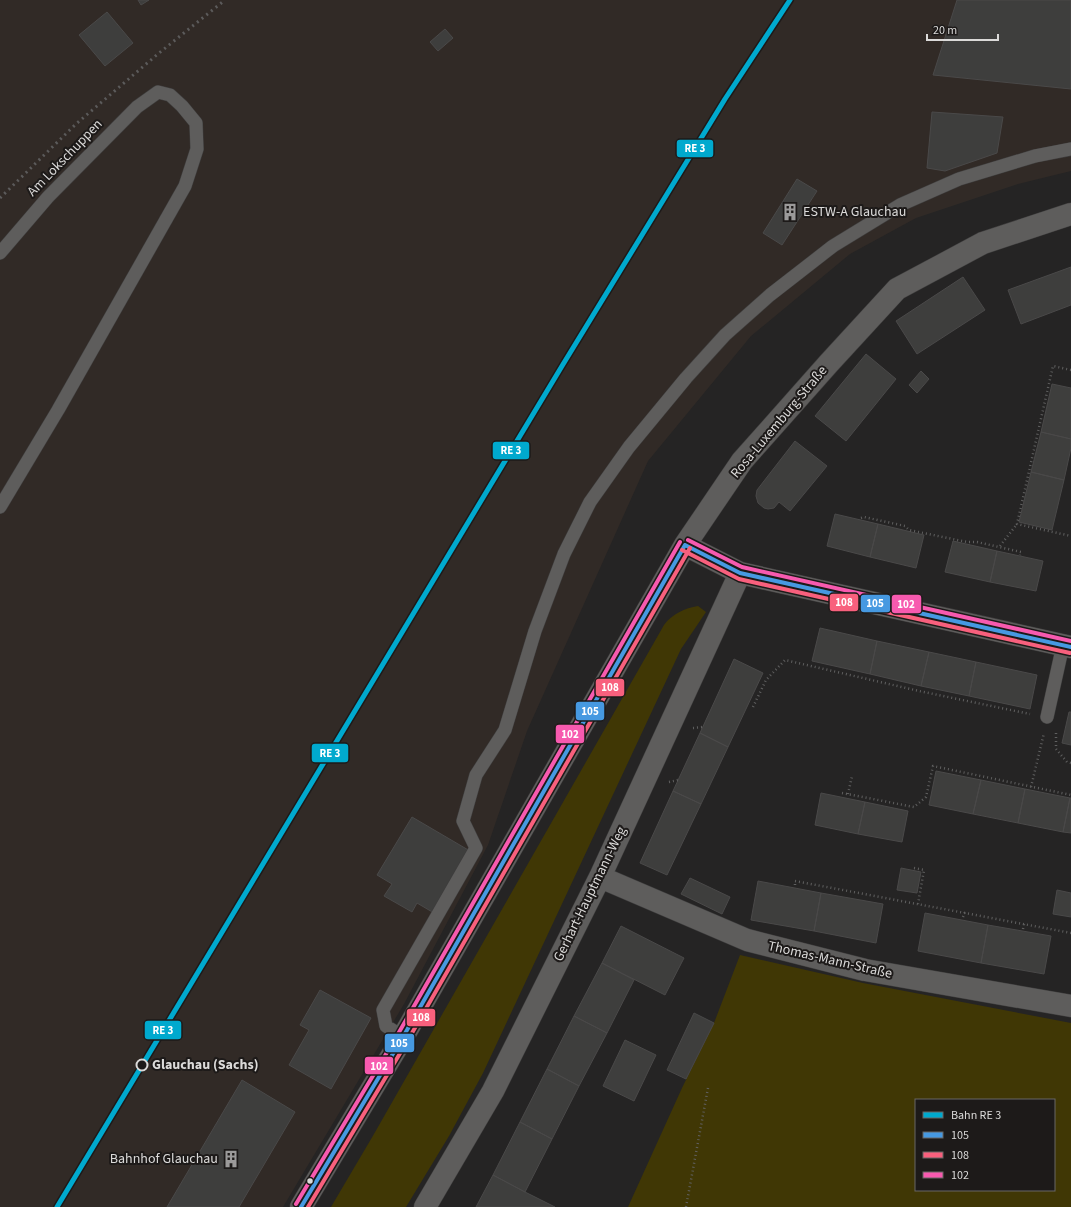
<svg xmlns="http://www.w3.org/2000/svg" width="1071" height="1207" viewBox="0 0 1071 1207" font-family="'Source Sans 3',sans-serif">
<rect width="100%" height="100%" fill="#252424"/>
<path fill="#312a26" d="M0,0H1071V171L1018,184L916,218L850,254L751,336L648,461L527,731L488,845L404,1004L283,1207H0Z"/>
<path fill="#403705" fill-rule="evenodd" d="M698,606L706,612L681,649L483,1073L449,1136L406,1207H331L374,1134L664,625C672,614 685,608 698,606Z
M740,955L863,983L1071,1023V1207H628L682,1088L714,1023ZM916,1100H1054V1190H916Z"/>
<path fill="#3e3e3d" stroke="#4a4949" d="M138,0H149L141,5Z
M957,0H1071V89L933,75Z
M107,12L133,43L105,66L79,35Z
M445,29L453,38L438,51L430,42Z
M932,112L1003,117L997,153L945,171L927,168Z
M797,179L817,191L782,245L763,233Z
M1071,267V305L1021,324L1008,290Z
M963,277L985,310L917,354L896,321Z
M866,354L896,379L846,441L815,416Z
M921,371L929,379L917,393L909,385Z
M1052,384L1071,388V439L1041,432Z
M1041,432L1071,439V448L1064,480L1031,472Z
M795,441L827,466L790,511L779,502L774,508L768,509L764,508L758,503L756,496L757,490Z
M1031,472L1064,480L1052,530L1019,522Z
M835,514L878,524L870,557L827,546Z
M878,524L924,535L916,568L870,557Z
M953,541L997,551L990,582L945,572Z
M997,551L1043,561L1036,591L990,582Z
M820,628L877,641L870,674L812,661Z
M877,641L929,652L921,686L870,674Z
M929,652L976,662L969,696L921,686Z
M734,659L763,673L728,747L700,733Z
M976,662L1037,675L1030,709L969,696Z
M1069,712H1071V745L1062,743Z
M700,733L728,747L701,804L673,791Z
M936,771L981,780L973,814L929,805Z
M981,780L1025,789L1018,823L973,814Z
M1025,789L1070,798L1063,832L1018,823Z
M673,791L701,804L667,875L640,863Z
M821,793L865,802L858,834L815,825Z
M1070,798H1071V833L1063,832Z
M865,802L908,811L902,842L858,834Z
M412,817L470,851L434,913L417,903L412,912L384,896L392,884L377,875Z
M901,868L921,872L917,893L897,890Z
M690,878L730,897L722,914L681,894Z
M758,881L821,893L814,931L751,920Z
M1057,890L1071,893V917L1053,914Z
M821,893L883,904L876,943L814,931Z
M925,913L988,925L981,963L918,951Z
M988,925L1051,936L1044,974L981,963Z
M621,926L684,958L665,995L602,963Z
M602,963L634,980L607,1033L574,1016Z
M320,990L371,1018L331,1089L289,1065L309,1030L300,1025Z
M694,1013L714,1023L686,1079L667,1070Z
M574,1016L607,1033L579,1086L547,1069Z
M625,1040L656,1055L634,1101L603,1086Z
M547,1069L579,1086L552,1139L520,1122Z
M242,1080L295,1112L239,1207H167Z
M520,1122L552,1139L525,1192L493,1175Z
M493,1175L525,1192L555,1207H476Z"/>
<g fill="none" stroke-linecap="round" stroke-linejoin="round">
<g stroke="#3f3e3e" stroke-width="14">
<path id="service" d="M0,253L48,197L137,107L158,92L170,95L182,106L196,123L197,149L185,186L58,410L0,507
M1047,717L1063,645
M403,1037L386,1026L383,1010L476,848L463,821L476,775L505,730L535,631L564,554L590,502L629,447L686,378L725,335L770,295L833,246L900,205L959,179L1035,156L1071,149"/>
</g>
<g stroke="#3f3e3e" stroke-width="23">
<path id="minor" d="M685,545L740,573L1071,647
M600,877L747,940L865,970L1071,1006
M301,1207L403,1037L685,545L742,461L829,363L897,289L983,243L1071,214
M425,1207L493,1091L600,877L740,573"/>
</g>
<path stroke="#606060" stroke-width="2.5" stroke-dasharray="1 3" stroke-linecap="butt" d="M1071,370L1053,366L1017,524L1071,536
M861,518L864,517L905,526L909,530L967,542H977L1021,552L1020,555
M1000,546L1017,524
M753,707L766,680L785,660L919,691L1030,714
M693,728L703,727
M1056,733V749L1067,762L1071,763
M669,782L678,780
M1031,787L1044,733
M842,793L914,807L926,797L933,766L1071,795
M848,794L852,776
M914,868L924,870L918,904
M795,885V881L1071,933
M963,917L965,912
M1023,929L1024,924
M686,1207L708,1088"/>
<use href="#service" stroke="#5e5d5c" stroke-width="13"/>
<use href="#minor" stroke="#5e5d5c" stroke-width="22"/>
<path stroke="#5c5b5b" stroke-width="3" stroke-dasharray="2 4" stroke-linecap="butt" d="M0,198L76,124L159,53L225,0"/>
<g stroke="#1d1a19" stroke-width="7">
<path id="bus-1" d="M685,545L740,573L1071,647
M301,1207L403,1037L685,545"/>
</g>
<g stroke="#1d1a19" stroke-width="7">
<path id="bus-2" d="M682,550L739,579L1070,653
M308,1207L408,1040L690,548"/>
</g>
<g stroke="#1d1a19" stroke-width="7">
<path id="bus-3" d="M688,540L742,567L1071,641
M296,1204L398,1034L680,542"/>
</g>
<use href="#bus-1" stroke="#4699e1" stroke-width="4"/>
<use href="#bus-2" stroke="#f8607d" stroke-width="4"/>
<use href="#bus-3" stroke="#f75aaf" stroke-width="4"/>
<g stroke="#1d1a19" stroke-width="8">
<path id="rail-1" d="M57,1207L562,366L725,99L790,0"/>
</g>
<use href="#rail-1" stroke="#00a9ce" stroke-width="5"/>
</g>
<defs>
<g id="building-bare" transform="scale(1.38)"><path d="M-4-6H4V6H1V3H-1V6H-4ZM-2.5-4.3h1.7v1.8h-1.7ZM.8-4.3h1.7v1.8H.8ZM-2.5-1h1.7V.8h-1.7ZM.8-1h1.7V.8H.8Z" fill="#9b9a9a" stroke="#1d1a19" stroke-width="2.5" paint-order="stroke"/></g>
</defs>
<g fill-rule="evenodd">
<use href="#building-bare" x="790" y="212"/>
<use href="#building-bare" x="231" y="1159"/>
</g>
<circle fill="#1d1a19" stroke="#dbdad9" stroke-width="2" cx="142" cy="1065" r="5.5"/>
<circle fill="#dbdad9" stroke="#1d1a19" stroke-width="1.5" cx="310" cy="1181" r="3.5"/>
<g text-anchor="middle" dominant-baseline="central" stroke-width="4" stroke-linejoin="round" paint-order="stroke">
<g font-size="14" fill="#dbdad9" stroke="#1d1a19">
<text transform="translate(65 158) rotate(-46)">Am Lokschuppen</text>
<text transform="translate(779 422) rotate(-50)">Rosa-Luxemburg-Straße</text>
<text transform="translate(590 894) rotate(-64)">Gerhart-Hauptmann-Weg</text>
<text transform="translate(830 960) rotate(13)">Thomas-Mann-Straße</text>
</g>
<g font-size="14" fill="#dbdad9" stroke="#1d1a19" text-anchor="start">
<text x="803" y="212">ESTW-A Glauchau</text>
<text x="218" y="1159" text-anchor="end">Bahnhof Glauchau</text>
</g>
<g font-size="14" font-weight="bold" fill="#dbdad9" stroke="#1d1a19" text-anchor="start">
<text x="152" y="1065">Glauchau (Sachs)</text>
</g>
</g>
<g stroke="#1d1a19" stroke-width="1.5">
<rect x="676" y="139" width="38" height="19" rx="4" fill="#00a9ce"/>
<rect x="492" y="441" width="38" height="19" rx="4" fill="#00a9ce"/>
<rect x="829" y="593" width="30" height="19" rx="4" fill="#f8607d"/>
<rect x="860" y="594" width="31" height="19" rx="4" fill="#4699e1"/>
<rect x="891" y="594" width="31" height="20" rx="4" fill="#f75aaf"/>
<rect x="595" y="678" width="30" height="19" rx="4" fill="#f8607d"/>
<rect x="575" y="701" width="30" height="20" rx="4" fill="#4699e1"/>
<rect x="555" y="724" width="30" height="20" rx="4" fill="#f75aaf"/>
<rect x="311" y="743" width="38" height="20" rx="4" fill="#00a9ce"/>
<rect x="406" y="1008" width="30" height="19" rx="4" fill="#f8607d"/>
<rect x="144" y="1020" width="38" height="20" rx="4" fill="#00a9ce"/>
<rect x="384" y="1033" width="31" height="20" rx="4" fill="#4699e1"/>
<rect x="364" y="1056" width="30" height="19" rx="4" fill="#f75aaf"/>
</g>
<g font-size="11" text-anchor="middle" font-weight="bold" fill="#fff">
<text x="695" y="152">RE 3</text>
<text x="511" y="454">RE 3</text>
<text x="844" y="606">108</text>
<text x="875" y="607">105</text>
<text x="906" y="608">102</text>
<text x="610" y="691">108</text>
<text x="590" y="715">105</text>
<text x="570" y="738">102</text>
<text x="330" y="757">RE 3</text>
<text x="421" y="1021">108</text>
<text x="163" y="1034">RE 3</text>
<text x="399" y="1047">105</text>
<text x="379" y="1070">102</text>
</g>
<rect x="915" y="1099" width="140" height="92" fill="#1d1a19" stroke="#696766"/>
<rect x="923" y="1112" width="20" height="6" fill="#00a9ce" stroke="#696766"/>
<text x="951" y="1119" font-size="12" fill="#dbdad9">Bahn RE 3</text>
<rect x="923" y="1132" width="20" height="6" fill="#4699e1" stroke="#696766"/>
<text x="951" y="1139" font-size="12" fill="#dbdad9">105</text>
<rect x="923" y="1152" width="20" height="6" fill="#f8607d" stroke="#696766"/>
<text x="951" y="1159" font-size="12" fill="#dbdad9">108</text>
<rect x="923" y="1172" width="20" height="6" fill="#f75aaf" stroke="#696766"/>
<text x="951" y="1179" font-size="12" fill="#dbdad9">102</text>
<path d="M927 34v6h71v-6" fill="none" stroke="#dbdad9" stroke-width="2"/>
<text x="933" y="34" font-size="12" fill="#dbdad9" stroke="#1d1a19" stroke-width="3" paint-order="stroke">20 m</text>
</svg>
